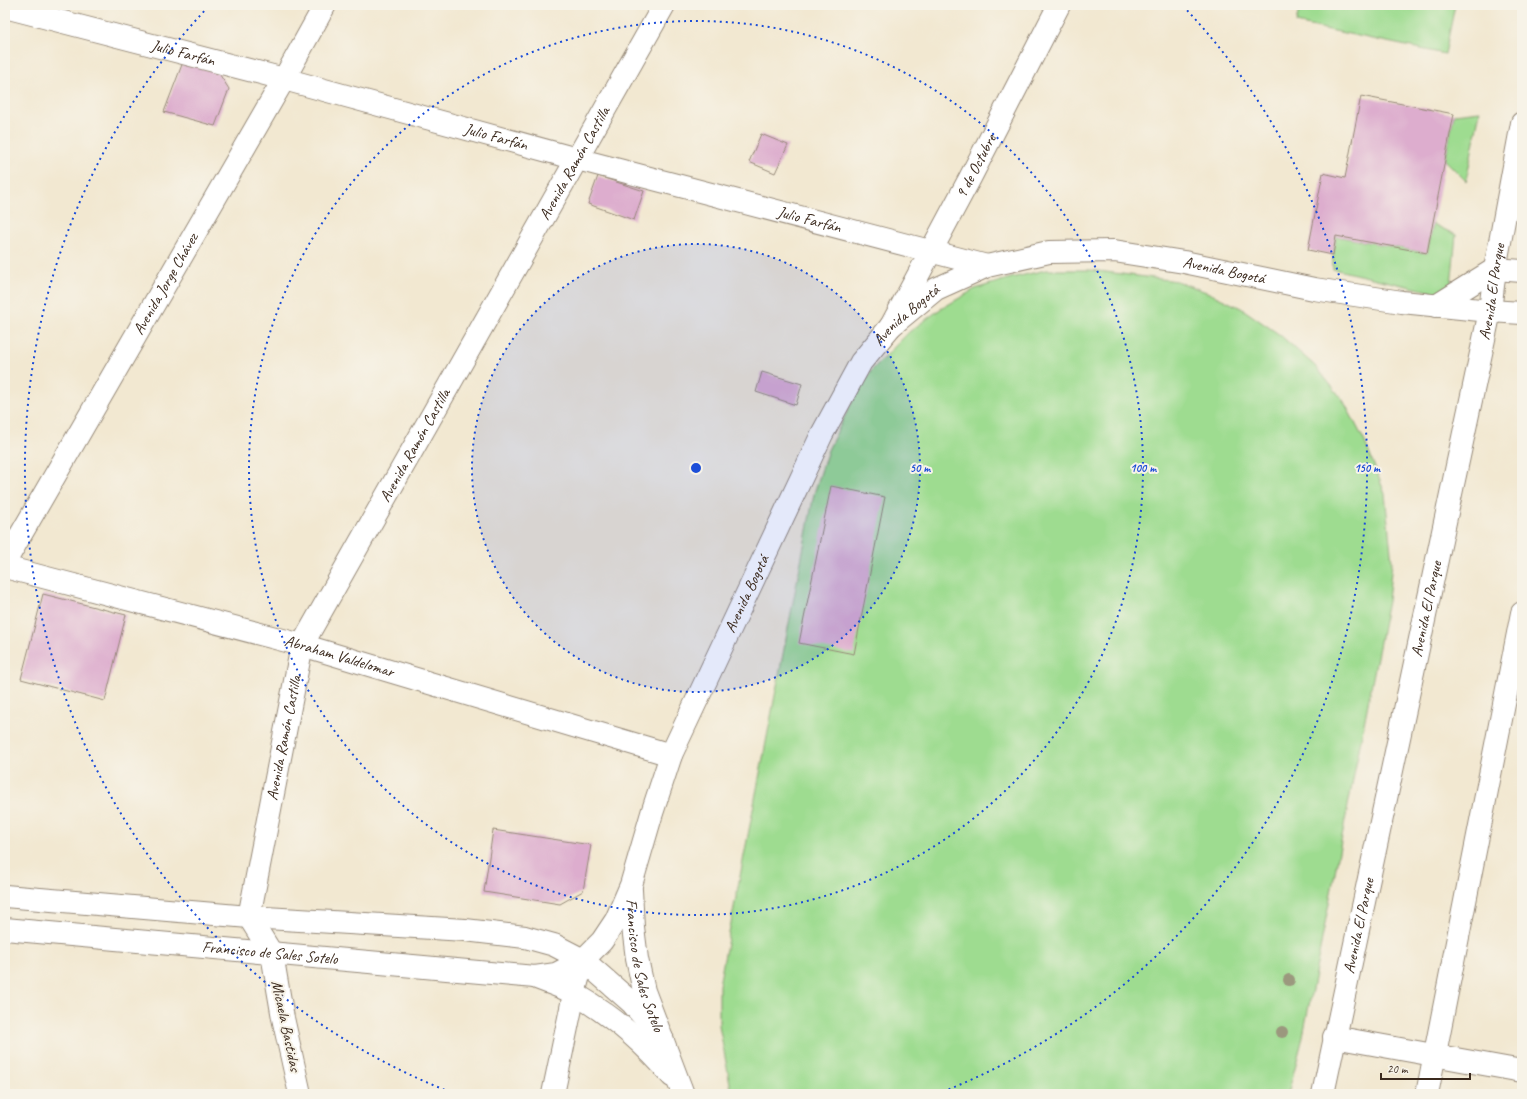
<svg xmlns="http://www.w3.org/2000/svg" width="1527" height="1099" viewBox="0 0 1527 1099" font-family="Caveat,sans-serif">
<rect width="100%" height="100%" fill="#f7f3e8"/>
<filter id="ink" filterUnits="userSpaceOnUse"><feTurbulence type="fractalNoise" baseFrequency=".025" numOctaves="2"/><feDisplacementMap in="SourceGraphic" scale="8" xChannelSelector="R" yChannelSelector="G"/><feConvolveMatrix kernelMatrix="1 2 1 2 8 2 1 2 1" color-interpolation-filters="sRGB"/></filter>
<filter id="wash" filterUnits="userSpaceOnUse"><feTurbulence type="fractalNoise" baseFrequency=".012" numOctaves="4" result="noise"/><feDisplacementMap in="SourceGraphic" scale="16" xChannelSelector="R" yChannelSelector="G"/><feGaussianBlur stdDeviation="0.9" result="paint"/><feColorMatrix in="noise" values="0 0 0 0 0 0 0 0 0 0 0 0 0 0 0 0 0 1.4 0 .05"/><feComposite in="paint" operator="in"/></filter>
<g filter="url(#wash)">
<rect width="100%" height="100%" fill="#f2e8d1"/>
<path fill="#9edc90" stroke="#6c8357" d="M1300,5H1455L1445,54L1296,23Z
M1480,111L1466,181L1445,160L1454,114Z
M1433,224L1456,235L1450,296L1333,269V255L1336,236L1427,253Z
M1046,270H1090L1177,281L1209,293L1241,308L1280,335L1315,366L1343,400L1365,442L1385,494L1392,562L1388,601L1302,1041L1288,1094H732L719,1025V985L814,494L828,450L850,406L872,370L909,332L939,310L975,289L1011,278Z"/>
<g id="blocks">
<path fill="#ddadce" d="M183,62L218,72L229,89L215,126L164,112Z
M1361,96L1454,114L1427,253L1336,236L1333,255L1308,250L1323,173L1345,178Z
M761,134L788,145L775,173L749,162Z
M598,176L644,191L634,220L588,204Z
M762,372L802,384L796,405L756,392Z
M831,486L885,497L854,654L799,643Z
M43,594L126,615L105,701L21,679Z
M493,830L591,845L583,891L560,904L484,892Z"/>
</g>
</g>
<g filter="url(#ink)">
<use href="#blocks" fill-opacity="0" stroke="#968978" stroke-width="1"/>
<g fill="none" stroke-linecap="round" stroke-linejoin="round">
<g stroke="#968978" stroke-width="24">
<g id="minor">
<path id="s1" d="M5,7L284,79L577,159L987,266"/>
<path id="s2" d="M891,326L970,178L1059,5"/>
<path id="s3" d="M5,562L284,79L325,5"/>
<path id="s4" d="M5,567L302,645L671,755"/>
<path id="s5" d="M300,1094L283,1018L272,954L249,917L302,645L664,5"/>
<path d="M553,1094L574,994L583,960"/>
</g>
</g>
<g stroke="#968978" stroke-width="24">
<g id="tertiary">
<path d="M1436,306L1495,269L1522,271"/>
<path id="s6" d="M631,890L633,927L637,959L644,991L683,1094"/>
<path d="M5,896L249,917L465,930L525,937L554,945L583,960L632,1003L663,1040"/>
<path id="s7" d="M5,929L535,977L556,974L583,960L602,941L616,920L631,885L652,813L671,755L822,434L861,362L891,326L936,289L987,266L1049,252L1114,251L1184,262L1314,289L1402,302L1490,311L1522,313"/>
<path d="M535,977C548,983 563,987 575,994C611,1015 645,1044 672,1076"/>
<path d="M1334,1037L1522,1071"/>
<path id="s8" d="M1323,1094L1490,311L1495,269L1522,123"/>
<path d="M1427,1094L1522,613"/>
</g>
</g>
<use href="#minor" stroke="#fff" stroke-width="22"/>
<use href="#tertiary" stroke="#fff" stroke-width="22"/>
</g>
<g fill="#9b987e">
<circle cx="1289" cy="980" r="6"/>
<circle cx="1282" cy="1032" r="6"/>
</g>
</g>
<circle cx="696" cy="468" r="224" fill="#1d4ed8" fill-opacity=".12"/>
<g fill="none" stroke="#1d4ed8" stroke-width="2" stroke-dasharray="2 4">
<circle cx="696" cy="468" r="224"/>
<circle cx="696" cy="468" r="447"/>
<path d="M450 1092A671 671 0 0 1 209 6M1183 6A671 671 0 0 1 942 1092"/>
</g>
<g text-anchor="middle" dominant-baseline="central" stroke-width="4" stroke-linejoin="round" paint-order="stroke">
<g font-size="16" fill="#3b2a1e" stroke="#f7f3e8">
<text stroke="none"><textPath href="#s1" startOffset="184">Julio Farfán</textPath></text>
<text stroke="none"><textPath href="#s1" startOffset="508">Julio Farfán</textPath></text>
<text stroke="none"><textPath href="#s5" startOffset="1017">Avenida Ramón Castilla</textPath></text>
<text stroke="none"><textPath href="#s2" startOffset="181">9 de Octubre</textPath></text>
<text stroke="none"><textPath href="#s1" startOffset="832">Julio Farfán</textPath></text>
<text stroke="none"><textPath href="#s7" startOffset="1648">Avenida Bogotá</textPath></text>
<text stroke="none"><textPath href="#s3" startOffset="321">Avenida Jorge Chávez</textPath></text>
<text stroke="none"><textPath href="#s8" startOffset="820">Avenida El Parque</textPath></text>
<text stroke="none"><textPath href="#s7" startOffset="1312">Avenida Bogotá</textPath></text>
<text stroke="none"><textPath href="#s5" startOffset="693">Avenida Ramón Castilla</textPath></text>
<text stroke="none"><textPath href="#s7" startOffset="988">Avenida Bogotá</textPath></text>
<text stroke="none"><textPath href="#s8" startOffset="496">Avenida El Parque</textPath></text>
<text stroke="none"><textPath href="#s4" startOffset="346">Abraham Valdelomar</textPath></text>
<text stroke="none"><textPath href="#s5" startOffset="369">Avenida Ramón Castilla</textPath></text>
<text stroke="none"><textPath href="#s8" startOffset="172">Avenida El Parque</textPath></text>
<text stroke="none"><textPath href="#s7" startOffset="266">Francisco de Sales Sotelo</textPath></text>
<text stroke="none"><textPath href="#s6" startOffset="77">Francisco de Sales Sotelo</textPath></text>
<text transform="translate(286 1026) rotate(78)">Micaela Bastidas</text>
</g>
</g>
<circle cx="696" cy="468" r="6" fill="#1d4ed8" stroke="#f7f3e8" stroke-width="2"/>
<g font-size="12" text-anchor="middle" font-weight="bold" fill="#1d4ed8" stroke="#f7f3e8" stroke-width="4" stroke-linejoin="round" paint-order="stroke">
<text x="920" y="472">50 m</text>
<text x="1143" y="472">100 m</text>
<text x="1367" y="472">150 m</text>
</g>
<rect width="1527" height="1099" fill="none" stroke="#f7f3e8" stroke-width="20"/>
<path d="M1381 1073v6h89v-6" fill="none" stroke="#3b2a1e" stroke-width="2"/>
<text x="1387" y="1073" font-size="12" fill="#3b2a1e" stroke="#f7f3e8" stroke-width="3" paint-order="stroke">20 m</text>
</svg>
